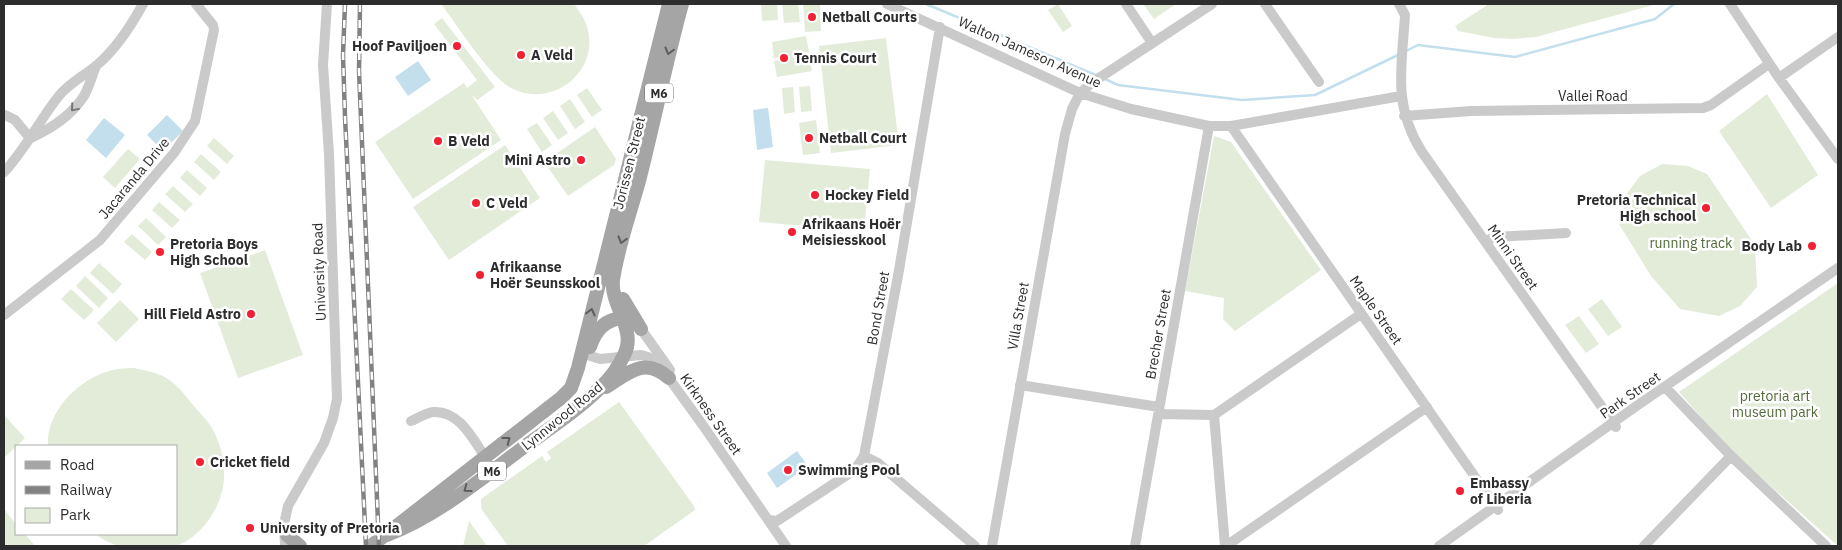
<svg xmlns="http://www.w3.org/2000/svg" width="1842" height="550" viewBox="0 0 1842 550" font-family="'IBM Plex Sans',sans-serif">
<rect width="100%" height="100%" fill="#fff"/>
<path fill="#e3ecd9" d="M441,4H576L575,5C582,15 588,24 589,36C594,77 548,108 511,88C490,77 457,25 441,4Z
M761,4H777L778,20L762,21Z
M782,4H798L800,22L784,23Z
M803,4H820L821,31L805,32Z
M1058,4L1072,26L1063,32L1048,10Z
M1143,4H1176L1154,19Z
M1489,4H1657L1536,37L1514,39L1494,38L1458,31L1455,26Z
M442,18L495,87L477,100L471,94L501,140L413,199L375,142L464,83L467,88L477,80L434,24Z
M806,36L809,52L804,53L805,56L809,55L812,71L777,77L774,61L778,60V58H774L772,42Z
M886,38L899,145L831,153L819,46Z
M810,86L812,111L801,112L799,87Z
M793,87L795,112L784,114L782,88Z
M587,88L602,110L592,117L577,95Z
M1767,94L1818,175L1771,208L1719,131Z
M570,99L585,122L575,129L560,106Z
M553,111L568,133L558,140L543,118Z
M816,120L820,153L803,155L799,123Z
M537,123L552,145L542,152L527,129Z
M595,127L616,159L614,165L568,196L544,162Z
M1214,136L1231,142L1321,270L1235,331L1223,319L1224,298L1185,291Z
M214,138L234,156L227,164L207,146Z
M505,145L540,198L449,260L413,207Z
M128,149L140,159L115,188L103,177Z
M201,154L221,172L214,180L194,162Z
M765,160L870,169L864,231L759,222Z
M1662,164L1688,166L1707,174L1755,245L1757,287L1740,306L1719,316L1680,309L1651,276L1619,224L1628,192L1640,176Z
M187,170L207,188L200,196L180,178Z
M173,186L193,204L185,212L165,194Z
M159,202L180,220L172,228L152,210Z
M146,218L166,237L158,245L138,226Z
M132,234L152,252L145,260L124,242Z
M265,250L303,355L238,378L200,273Z
M99,263L122,284L113,294L90,273Z
M85,276L108,298L99,308L76,286Z
M1838,283V546L1729,449L1679,392Z
M71,289L94,310L84,320L61,299Z
M1602,299L1622,327L1608,336L1588,309Z
M120,300L139,319L116,342L97,323Z
M1579,316L1599,344L1586,353L1565,325Z
M134,368C144,370 153,372 163,376C176,383 184,394 193,405C199,412 207,420 212,428C228,457 229,491 210,518C203,529 188,543 175,546C167,548 157,546 149,546C125,546 115,549 95,534H176V446H48C46,414 74,384 103,373C113,369 123,368 134,368Z
M619,402L694,506L695,510L644,546H508L482,510L481,507V499L542,456L546,462L551,458L547,452Z
M4,415L25,438L4,458Z
M4,509L16,524V534H25L35,546H4Z
M469,521L487,546H463Z"/>
<path fill="#c3deed" d="M418,61L431,80L408,96L395,77Z
M768,108L773,147L757,150L753,110Z
M167,115L183,131L163,151L147,135Z
M104,118L125,135L106,158L86,140Z
M797,451L808,466L777,488L767,473Z"/>
<g fill="none" stroke-linecap="round" stroke-linejoin="round">
<path stroke="#c3deed" stroke-width="2.5" d="M926,4L1098,76
M1406,51L1418,45L1515,57L1655,19L1674,4
M1103,78L1118,85L1242,100L1315,95L1398,55"/>
<path stroke="#cacaca" stroke-width="10" d="M887,4L1080,93L1131,109L1209,126H1231L1401,96
M1126,4L1152,43
M1265,4L1319,82
M1399,4L1405,15C1402,66 1392,105 1422,152L1616,427
M1730,4L1779,78L1838,159
M1779,78L1838,37
M5,115L15,120L30,138
M1404,116L1471,111L1703,108L1711,105L1769,64
M1231,126L1498,510
M31,138C52,128 71,116 84,96C89,87 92,76 96,66
M4,172C25,150 39,121 58,97C69,83 84,76 97,65C116,49 131,26 143,4
M1485,241L1496,237L1566,233
M4,315L100,240L174,153L195,121L214,30L213,25L196,4
M637,326L641,329L670,370
M581,353L600,359L641,355L648,357L660,366L702,424L786,546
M1020,385L1159,407
M1665,387L1731,456L1826,546
M1159,414L1214,415L1361,314
M1214,415L1225,546
M411,421C418,418 426,413 433,412C459,410 473,439 485,457
M864,456L878,463L975,546
M769,520L777,521L850,473L856,468L864,456L898,276L940,27
M285,546L284,524L288,506L324,443L333,418L337,399L329,154L323,65L327,4
M992,546L1065,134L1072,109L1080,93L1093,82L1212,4
M1135,546L1209,126
M1226,546L1427,407
M1439,546L1635,407L1838,268
M1644,546L1731,456"/>
<path stroke="#a5a5a5" stroke-width="14" d="M623,299L641,329
M590,347C595,331 605,319 623,318
M606,387C629,373 644,356 669,378
M287,535L300,546
M387,535C437,516 481,479 524,447C550,428 578,410 601,387C611,378 620,364 625,353C636,329 610,304 613,280C618,246 630,214 639,181C654,122 666,62 682,4
M371,546L561,398L571,388L578,368L669,4"/>
<g stroke="#828282" stroke-width="4.5">
<path id="rail" d="M345,4L343,55L345,117L366,546
M360,4L359,71L379,546"/>
</g>
<use href="#rail" stroke="#fff" stroke-width="2.5" stroke-dasharray="8" stroke-linecap="butt"/>
</g>
<defs><path id="oneway-chevron" d="M-2-3.5L2.5 0L-2 3.5" fill="none" stroke-width="1.6" stroke-linecap="round" stroke-linejoin="round" transform="scale(1.25)"/></defs>
<g stroke="#5d5d5d">
<use href="#oneway-chevron" transform="translate(669 51) rotate(105)"/>
<use href="#oneway-chevron" transform="translate(622 240) rotate(106)"/>
<use href="#oneway-chevron" transform="translate(591 312) rotate(-76)"/>
<use href="#oneway-chevron" transform="translate(507 440) rotate(-38)"/>
<use href="#oneway-chevron" transform="translate(467 489) rotate(144)"/>
</g>
<use stroke="#747474" href="#oneway-chevron" transform="translate(74 108) rotate(130)"/>
<g fill="#f22033" stroke="#fff" stroke-width="2">
<circle cx="812" cy="17" r="5"/>
<circle cx="457" cy="46" r="5"/>
<circle cx="521" cy="55" r="5"/>
<circle cx="784" cy="58" r="5"/>
<circle cx="809" cy="138" r="5"/>
<circle cx="438" cy="141" r="5"/>
<circle cx="581" cy="160" r="5"/>
<circle cx="815" cy="195" r="5"/>
<circle cx="476" cy="203" r="5"/>
<circle cx="1706" cy="208" r="5"/>
<circle cx="792" cy="232" r="5"/>
<circle cx="1812" cy="246" r="5"/>
<circle cx="160" cy="252" r="5"/>
<circle cx="480" cy="275" r="5"/>
<circle cx="251" cy="314" r="5"/>
<circle cx="200" cy="462" r="5"/>
<circle cx="788" cy="470" r="5"/>
<circle cx="1460" cy="491" r="5"/>
<circle cx="250" cy="528" r="5"/>
</g>
<g text-anchor="middle" dominant-baseline="central" stroke-width="5" stroke-linejoin="round" paint-order="stroke">
<g fill="#fff" stroke="#6c6c6c" stroke-width="1">
<rect x="645" y="83.5" width="28" height="19" rx="4"/>
<rect x="478" y="461.5" width="28" height="19" rx="4"/>
</g>
<g font-size="12" font-weight="bold" fill="#2d2d2d">
<text x="659" y="93">M6</text>
<text x="492" y="471">M6</text>
</g>
<g font-size="14" font-weight="bold" fill="#2d2d2d" stroke="#fff" text-anchor="start">
<text x="822" y="17">Netball Courts</text>
<text x="447" y="46" text-anchor="end">Hoof Paviljoen</text>
<text x="531" y="55">A Veld</text>
<text x="794" y="58">Tennis Court</text>
<text x="819" y="138">Netball Court</text>
<text x="448" y="141">B Veld</text>
<text x="571" y="160" text-anchor="end">Mini Astro</text>
<text x="825" y="195">Hockey Field</text>
<text x="1696" y="200" text-anchor="end">Pretoria Technical<tspan x="1696" dy="16">High school</tspan></text>
<text x="486" y="203">C Veld</text>
<text x="802" y="224">Afrikaans Hoër<tspan x="802" dy="16">Meisiesskool</tspan></text>
<text x="170" y="244">Pretoria Boys<tspan x="170" dy="16">High School</tspan></text>
<text x="1802" y="246" text-anchor="end">Body Lab</text>
<text x="490" y="267">Afrikaanse<tspan x="490" dy="16">Hoër Seunsskool</tspan></text>
<text x="241" y="314" text-anchor="end">Hill Field Astro</text>
<text x="210" y="462">Cricket field</text>
<text x="798" y="470">Swimming Pool</text>
<text x="1470" y="483">Embassy<tspan x="1470" dy="16">of Liberia</tspan></text>
<text x="260" y="528">University of Pretoria</text>
</g>
<g font-size="14" fill="#2d2d2d" stroke="#fff">
<text transform="translate(1030 52) rotate(24)">Walton Jameson Avenue</text>
<text x="1593" y="96">Vallei Road</text>
<text transform="translate(629 163) rotate(-76)">Jorissen Street</text>
<text transform="translate(134 178) rotate(-50)">Jacaranda Drive</text>
<text transform="translate(1513 257) rotate(55)">Minni Street</text>
<text transform="translate(319 272) rotate(-92)">University Road</text>
<text transform="translate(878 308) rotate(-80)">Bond Street</text>
<text transform="translate(1376 310) rotate(55)">Maple Street</text>
<text transform="translate(1018 316) rotate(-80)">Villa Street</text>
<text transform="translate(1158 334) rotate(-80)">Brecher Street</text>
<text transform="translate(1630 395) rotate(-35)">Park Street</text>
<text transform="translate(711 414) rotate(55)">Kirkness Street</text>
<text transform="translate(562 416) rotate(-39)">Lynnwood Road</text>
</g>
<g font-size="14" fill="#506b37" stroke="#fff">
<text x="1691" y="243">running track</text>
<text x="1775" y="396">pretoria art<tspan x="1775" dy="16">museum park</tspan></text>
</g>
</g>
<rect width="1842" height="550" fill="none" stroke="#2d2d2d" stroke-width="10"/>
<rect x="15" y="445" width="162" height="90" fill="#ffffff" stroke="#ababab"/>
<rect x="25" y="461" width="25" height="8" fill="#a5a5a5" stroke="#ababab"/>
<text x="60" y="470" font-size="15" fill="#2d2d2d">Road</text>
<rect x="25" y="486" width="25" height="8" fill="#828282" stroke="#ababab"/>
<text x="60" y="495" font-size="15" fill="#2d2d2d">Railway</text>
<rect x="25" y="508" width="25" height="15" fill="#e3ecd9" stroke="#ababab"/>
<text x="60" y="520" font-size="15" fill="#2d2d2d">Park</text>
</svg>
